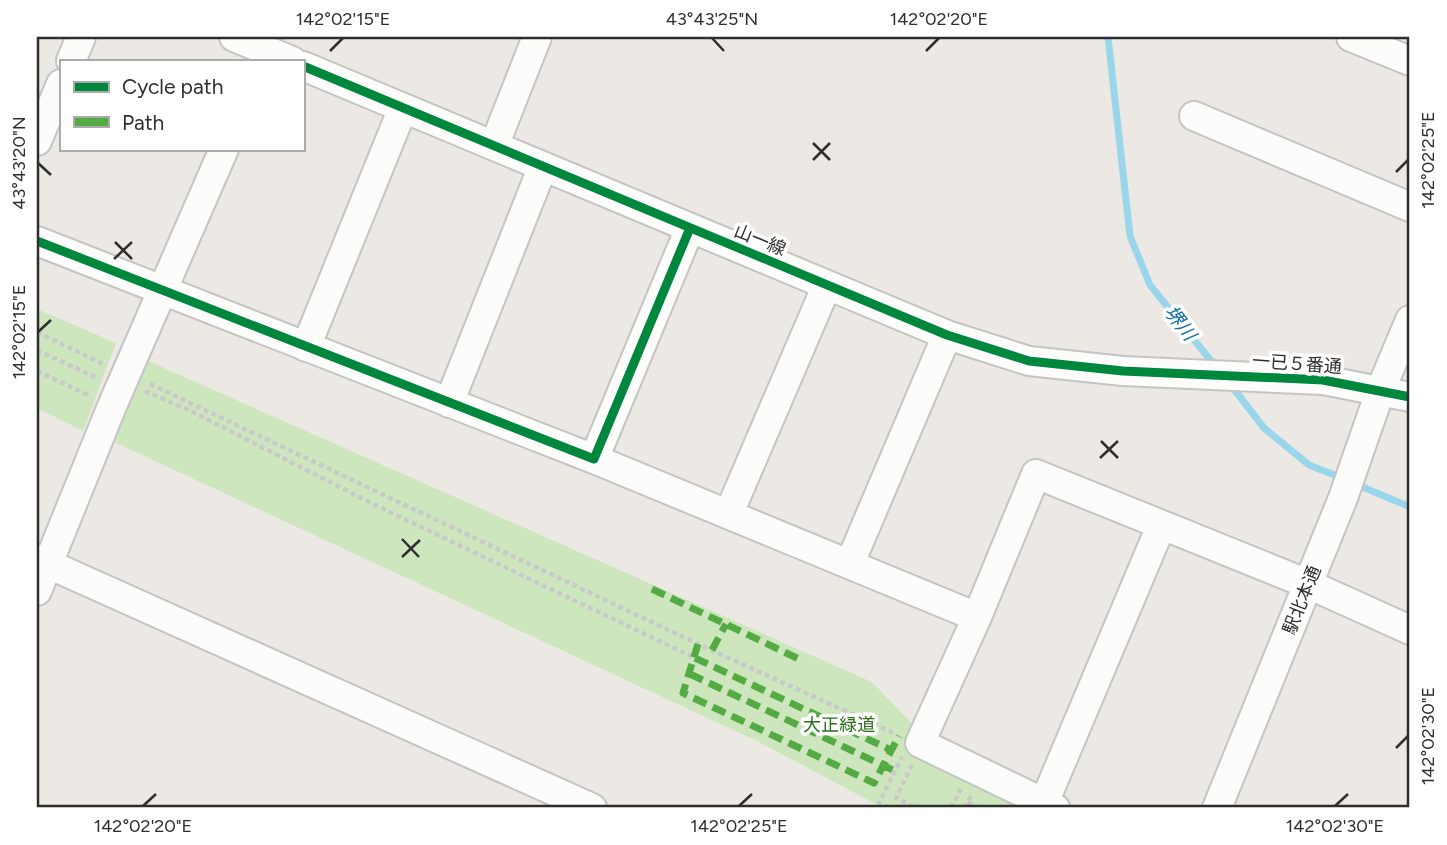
<svg xmlns="http://www.w3.org/2000/svg" width="1447" height="845" viewBox="0 0 1447 845" font-family="Figtree,'Noto Sans JP',sans-serif">
<rect width="100%" height="100%" fill="#ece8e4"/>
<path fill="#cee6be" d="M37,309L116,343L83,431L37,408Z
M146,360L872,682L918,730L1077,808H883L757,741L112,441Z"/>
<g fill="none" stroke-linecap="round" stroke-linejoin="round">
<path stroke="#99d6ec" stroke-width="7" d="M1108,37L1130,236L1150,285L1216,367
M1230,384L1264,428L1309,465L1342,478
M1353,483L1410,507"/>
<g stroke="#c5c4c5" stroke-width="32">
<path id="minor" d="M234,37L292,61
M1351,37L1410,61
M71,61L81,37
M303,66L947,335L1029,361L1123,371L1323,380L1410,397
M1194,116L1410,207
M37,141L61,84
M494,146L537,37
M37,241L594,459L690,228
M306,347L403,108
M449,403L543,166
M594,459L977,617L920,743L1055,808
M729,513L827,285
M37,559L592,808
M850,563L947,335
M37,591L112,406L224,149
M977,617L1036,474L1308,584L1410,630
M1044,803L1161,526
M1217,808L1343,498L1381,389L1410,320"/>
</g>
<path stroke="#c9c9c8" stroke-width="4.5" stroke-dasharray="5 3.5" stroke-linecap="butt" d="M37,332L103,364
M37,350L97,378
M37,371L90,396
M150,384L698,644L896,734
M145,391L193,412L371,503L695,658
M912,765L896,798L916,808
M968,802L979,808
M889,808L879,803L902,757
M951,808L961,789
M965,808L971,796"/>
<use href="#minor" stroke="#fcfcfb" stroke-width="28"/>
<path stroke="#54ab44" stroke-width="7" stroke-dasharray="14 7" stroke-linecap="butt" d="M652,589L801,660
M698,644L683,693L874,783L899,736
M712,650L726,624
M695,658L891,750
M690,674L895,771"/>
<g stroke="#fff" stroke-width="13">
<path id="cycleway" d="M303,66L947,335L1029,361L1123,371L1323,380L1410,397
M37,241L594,459L690,228"/>
</g>
<use href="#cycleway" stroke="#00873e" stroke-width="9"/>
</g>
<path fill="none" stroke="#2e2e2e" stroke-width="2.5" d="M712,38L724,51M330,51L343,38M926,51L939,38M813,143L830,160M813,160L830,143M38,163L51,175M1396,172L1408,160M115,242L132,259M114,259L132,242M38,332L51,320M1101,441L1118,458M1100,458L1118,441M402,539L419,557M402,557L420,540M1396,748L1408,736M143,806L156,794M739,806L752,794M1335,806L1348,794"/>
<g text-anchor="middle" dominant-baseline="central" stroke-width="7" stroke-linejoin="round" paint-order="stroke">
<g font-size="18" fill="#2e2e2e" stroke="#fff">
<text transform="translate(760 240) rotate(22)">山一線</text>
<text transform="translate(1297 364) rotate(4)">一已５番通</text>
<text transform="translate(1302 600) rotate(-68)">駅北本通</text>
</g>
<g font-size="18" fill="#2c6e1b" stroke="#fff">
<text x="839" y="725">大正緑道</text>
</g>
<g font-size="19" font-style="italic" fill="#0d6fa3" stroke="#fff">
<text transform="translate(1180 323) rotate(52)">堺川</text>
</g>
</g>
<rect width="1447" height="845" fill="none" stroke="#ffffff" stroke-width="77"/>
<rect x="60" y="60" width="245" height="91" fill="#ffffff" stroke="#ababab" stroke-width="2"/>
<rect x="74" y="82" width="35" height="10" fill="#00873e" stroke="#ababab" stroke-width="2"/>
<text x="122" y="94" font-size="21" fill="#2e2e2e">Cycle path</text>
<rect x="74" y="117" width="35" height="10" fill="#54ab44" stroke="#ababab" stroke-width="2"/>
<text x="122" y="130" font-size="21" fill="#2e2e2e">Path</text>
<rect x="38" y="38" width="1370" height="768" fill="none" stroke="#2e2e2e" stroke-width="2.5"/>
<g font-size="18" text-anchor="middle" fill="#2e2e2e">
<text x="343" y="25">142°02'15"E</text>
<text x="712" y="25">43°43'25"N</text>
<text x="939" y="25">142°02'20"E</text>
<text transform="translate(1428 160) rotate(-90)" y="6">142°02'25"E</text>
<text transform="translate(19 163) rotate(-90)" y="6">43°43'20"N</text>
<text transform="translate(19 332) rotate(-90)" y="6">142°02'15"E</text>
<text transform="translate(1428 736) rotate(-90)" y="6">142°02'30"E</text>
<text x="143" y="832">142°02'20"E</text>
<text x="739" y="832">142°02'25"E</text>
<text x="1335" y="832">142°02'30"E</text>
</g>
</svg>
